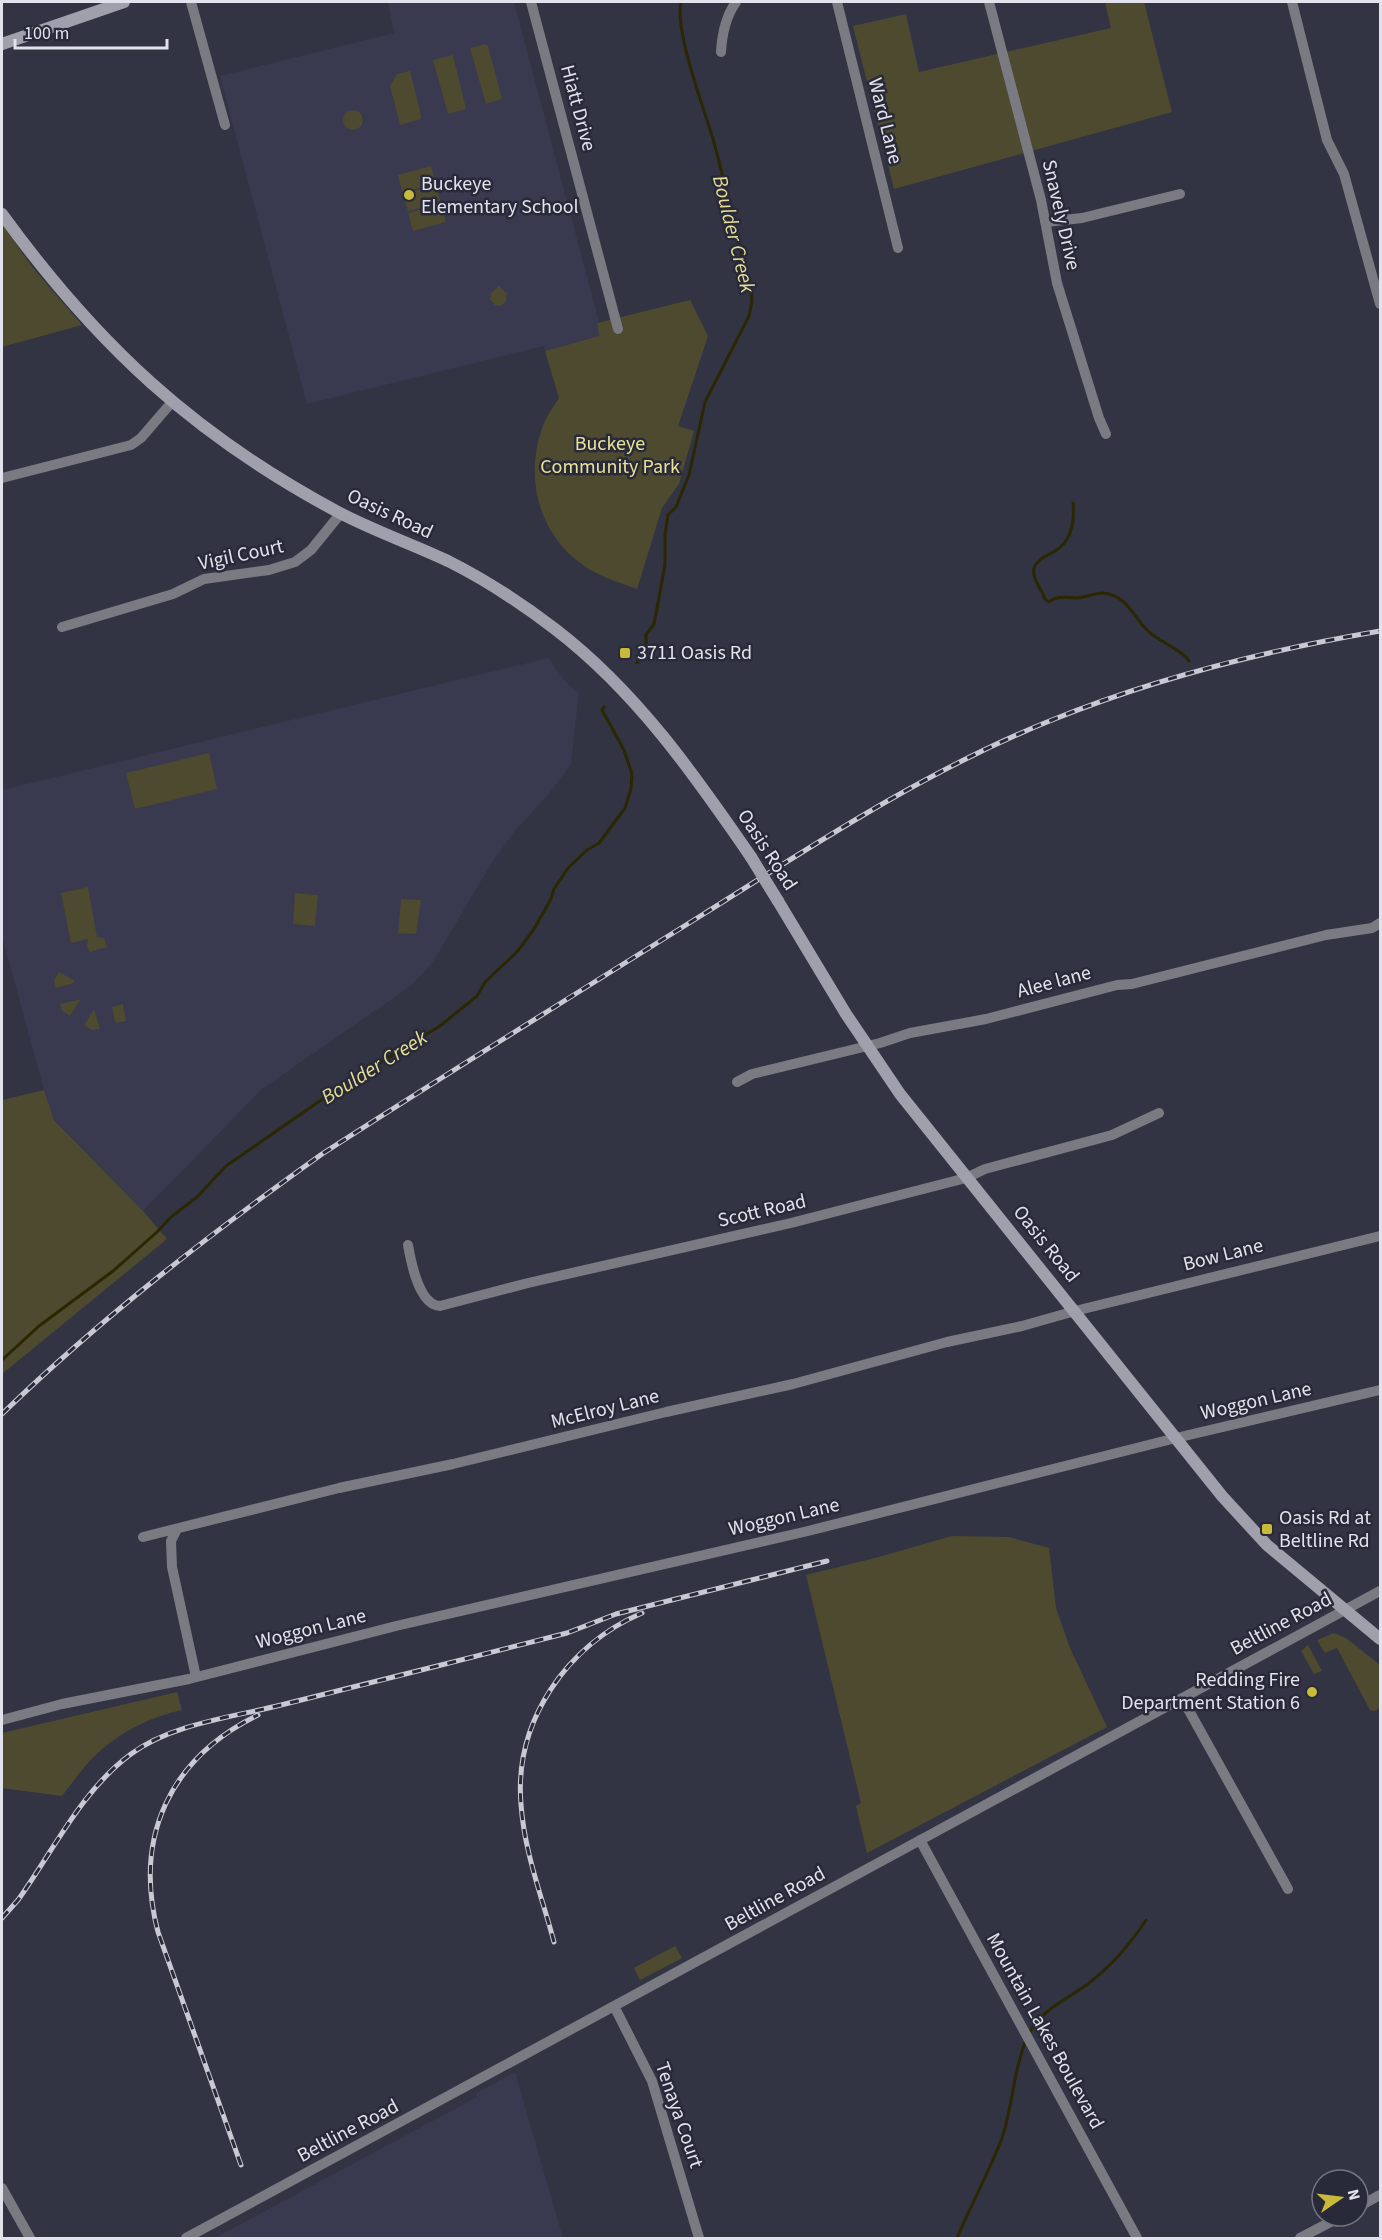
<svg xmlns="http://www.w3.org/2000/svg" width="1382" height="2240" viewBox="0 0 1382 2240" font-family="'Source Sans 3',sans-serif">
<rect width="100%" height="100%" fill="#333443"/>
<path fill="#39394f" d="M388,2H514L599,322L597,323L599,336L545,351L544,346L307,404L220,76L394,33Z
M548,658L565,681L579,693L571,764L548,795L514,832L491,864L433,962L412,985L262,1089L143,1211L54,1120L44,1090L2,936V790Z
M515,2072L563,2238H215L477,2097L476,2093Z"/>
<path fill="#4d4a30" d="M1105,2H1144L1172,112L894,189L853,26L906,14L919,72L1111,28Z
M486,44L488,46L502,99L486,104L470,48Z
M453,55L466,109L448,114L433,60Z
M410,71L421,115V119L400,125L390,86L397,74Z
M343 120a10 10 0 1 1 20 0a10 10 0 1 1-20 0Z
M431,166L436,184L402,192L398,175Z
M436,185L441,203L408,211L403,194Z
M441,204L446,222L413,231L408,213Z
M2,224L33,268L82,325L2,347Z
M499,286L507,294L506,301L501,306L495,305L490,299L491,293Z
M690,300L708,336L678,426L694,431L679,484L662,508L637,589C619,582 599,577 583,565C538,534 524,476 543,426C546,417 553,407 559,398L545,351L599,336L597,323Z
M209,753L217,789L135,809L126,773Z
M88,887L97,937L104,938L107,947L90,952L87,947L88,939L71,943L61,893Z
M295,893L318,895L315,926L293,924Z
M401,899L421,900L416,934L398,933Z
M59,972L75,981L74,983L56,988L54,980Z
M78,1000H80L70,1016L62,1011L60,1004Z
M123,1004L126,1021L115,1023L112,1007Z
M94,1009L100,1029L92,1030L84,1025Z
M44,1090L54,1120L143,1211L167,1239L2,1374V1100Z
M952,1536L1009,1537L1049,1548L1056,1608L1070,1648L1107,1727L867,1853L856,1806L861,1803L806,1575L875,1558Z
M1334,1633L1346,1638L1380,1665V1708L1375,1711L1370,1710L1337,1648L1325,1653L1317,1640Z
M1308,1645L1322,1671L1314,1674L1301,1651Z
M177,1692L182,1710C148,1717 112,1736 88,1763C79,1773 71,1785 62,1796L2,1788V1733Z
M675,1946L682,1958L640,1980L634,1968Z"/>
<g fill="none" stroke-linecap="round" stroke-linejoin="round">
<path stroke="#2b2703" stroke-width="3" d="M1073,503C1074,515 1073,529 1067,539C1055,561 1017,554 1042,592C1045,597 1043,599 1049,602C1055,596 1068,597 1076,598C1085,598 1094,593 1103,593C1127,595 1133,617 1148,631C1158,641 1184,651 1189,661
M637,663L646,649V635L654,624L665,565V534L668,515L676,507L689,475L705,402L749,316L752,302L751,290C737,240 727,189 713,139C704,109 674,29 681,2
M2,1360L39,1326L113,1271L157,1232L171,1217L197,1197L226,1166L334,1091L440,1026L477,996L485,982L517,952L534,929L551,899L554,889L568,868L587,850L599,843L625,808L631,789L632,774L624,750L602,710L604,707
M1029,2034C1041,2009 1068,1999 1089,1983C1111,1966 1131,1943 1146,1920
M957,2238C971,2205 989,2172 1002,2138C1013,2106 1013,2071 1026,2040"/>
<path stroke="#797a82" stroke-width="10" d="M191,2L225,125
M531,2L618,329
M837,2L898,248
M989,2L1041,200L1057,283L1099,418L1106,434
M1292,2L1327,140L1344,174L1380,304
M721,52C722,34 726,16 736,2
M1046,222L1082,218L1180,194
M2,478L131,445L141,438L172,402
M62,627L173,594L204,579L269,570L295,562L311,550L341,513
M737,1082L752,1074L880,1043L910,1033L986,1019L1117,985L1132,984L1326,935L1372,928L1380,923
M408,1245C411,1262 419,1305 440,1306L528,1283L791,1223L966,1178L985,1169L1112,1135L1159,1113
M177,1529L171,1541L172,1567L196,1677
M143,1537L339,1488L453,1464L666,1412L793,1384L947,1342L1022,1326L1075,1311L1380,1236
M1182,1698L1288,1889
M2,1720L62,1704L189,1679L396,1626L808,1531L1176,1438L1380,1390
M920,1840L1137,2238
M614,2006L652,2081L699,2238
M2,2188L30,2238
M1358,2207L1380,2195
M186,2238L1380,1591
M1300,2238L1342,2216"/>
<path stroke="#a0a0ad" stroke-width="12" d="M2,44L124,2
M2,214C97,345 194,435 338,512C374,531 412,544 448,561C486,580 521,603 555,629C636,691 694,774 751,857
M778,901L846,1014L900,1094L1222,1496L1267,1545L1380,1639"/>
<g stroke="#c9c9d4" stroke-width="5">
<path id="rail" d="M2,1414C101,1318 210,1234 322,1154C448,1073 575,994 702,915C815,844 927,770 1052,720C1158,677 1268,650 1380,631
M2,1918L18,1900C53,1851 82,1790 131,1754C171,1724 233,1717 281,1705C376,1682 472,1657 567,1633L616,1614L827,1561
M554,1942C542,1897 524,1851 521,1804C514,1721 567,1645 642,1613
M241,2165L158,1932C133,1837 170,1758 258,1715"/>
</g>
<use href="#rail" stroke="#292a39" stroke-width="3" stroke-dasharray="9" stroke-linecap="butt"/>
<path stroke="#a0a0ad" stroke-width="12" d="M751,857L778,901"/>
</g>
<g fill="#c9ba3a" stroke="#292a39" stroke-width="2">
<circle cx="409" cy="195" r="6"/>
<rect x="619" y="647" width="12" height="12" rx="3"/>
<rect x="1261" y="1523" width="12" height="12" rx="3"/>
<circle cx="1312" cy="1692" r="6"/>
</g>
<g text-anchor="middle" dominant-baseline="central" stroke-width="5" stroke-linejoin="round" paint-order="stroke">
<g font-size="20" fill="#e2e2ec" stroke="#292a39">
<text transform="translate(578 108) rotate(75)">Hiatt Drive</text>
<text transform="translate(885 121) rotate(76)">Ward Lane</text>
<text transform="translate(1061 215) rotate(77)">Snavely Drive</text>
<text transform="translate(390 514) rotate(25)">Oasis Road</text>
<text transform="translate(241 555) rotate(-12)">Vigil Court</text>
<text transform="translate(767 850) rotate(57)">Oasis Road</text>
<text transform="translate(1054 982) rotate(-15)">Alee lane</text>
<text transform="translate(762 1211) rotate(-13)">Scott Road</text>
<text transform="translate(1046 1244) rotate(51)">Oasis Road</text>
<text transform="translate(1223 1255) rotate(-14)">Bow Lane</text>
<text transform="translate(1256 1401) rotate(-13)">Woggon Lane</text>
<text transform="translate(605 1409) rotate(-14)">McElroy Lane</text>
<text transform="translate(784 1517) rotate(-13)">Woggon Lane</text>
<text transform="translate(1281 1624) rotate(-28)">Beltline Road</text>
<text transform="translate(311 1629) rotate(-14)">Woggon Lane</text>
<text transform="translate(775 1899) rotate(-29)">Beltline Road</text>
<text transform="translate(1045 2031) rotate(61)">Mountain Lakes Boulevard</text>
<text transform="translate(679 2115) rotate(71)">Tenaya Court</text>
<text transform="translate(348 2131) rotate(-28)">Beltline Road</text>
</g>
<g font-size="20" fill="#e2e2ec" stroke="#292a39" text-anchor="start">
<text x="421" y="184">Buckeye<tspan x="421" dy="23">Elementary School</tspan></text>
<text x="637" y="653">3711 Oasis Rd</text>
<text x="1279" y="1518">Oasis Rd at<tspan x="1279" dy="23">Beltline Rd</tspan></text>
<text x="1300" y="1680" text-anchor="end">Redding Fire<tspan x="1300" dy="23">Department Station 6</tspan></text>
</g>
<g font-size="20" fill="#eae297" stroke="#292a39">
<text x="610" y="444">Buckeye<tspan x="610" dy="23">Community Park</tspan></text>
</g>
<g font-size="21" font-style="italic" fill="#e6de93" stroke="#292a39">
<text transform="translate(734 234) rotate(76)">Boulder Creek</text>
<text transform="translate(374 1067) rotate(-32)">Boulder Creek</text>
</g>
</g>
<rect width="1382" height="2240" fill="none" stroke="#e2e2ec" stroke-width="6"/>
<g transform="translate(1340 2198) rotate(76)"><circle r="28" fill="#292a39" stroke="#737481" stroke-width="1.5"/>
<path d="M0-4.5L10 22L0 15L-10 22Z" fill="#c9ba3a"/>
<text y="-9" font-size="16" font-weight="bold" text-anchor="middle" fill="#e2e2ec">N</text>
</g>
<path d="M15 39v9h152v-9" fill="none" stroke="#e2e2ec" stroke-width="3"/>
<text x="24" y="39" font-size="18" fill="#e2e2ec" stroke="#292a39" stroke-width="4.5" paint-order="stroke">100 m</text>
</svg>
